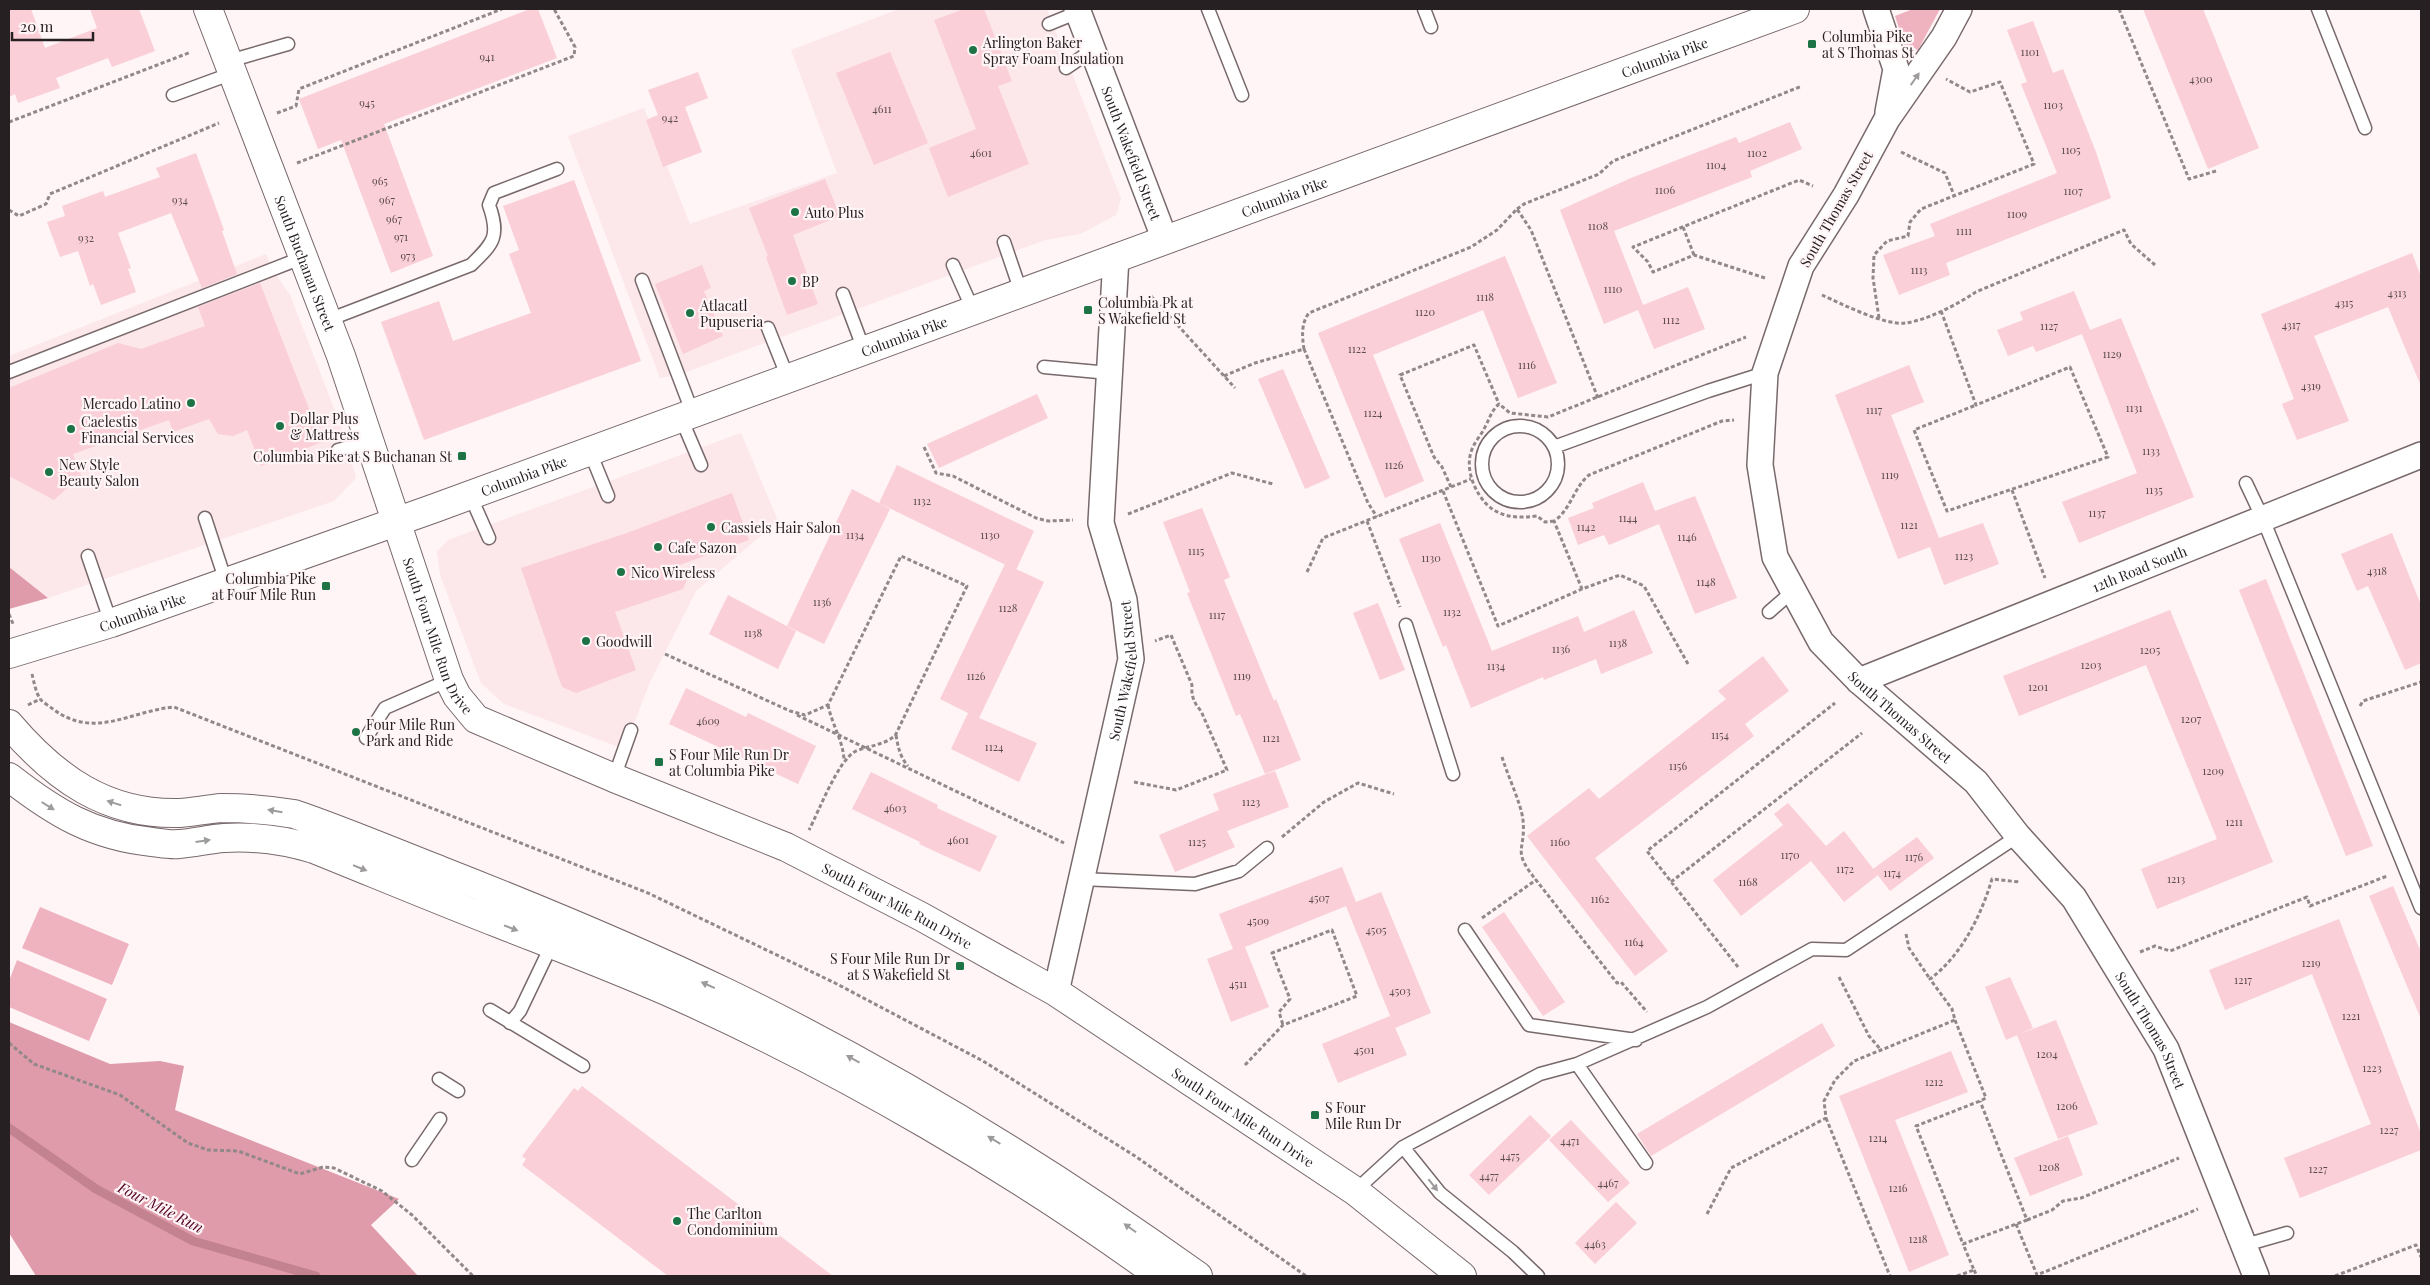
<svg xmlns="http://www.w3.org/2000/svg" width="2430" height="1285" viewBox="0 0 2430 1285" font-family="'Playfair Display',serif">
<rect width="100%" height="100%" fill="#fff4f6"/>
<path fill="#fce7eb" d="M899,9H1047L1121,199L1116,215L1080,234L1045,240L678,375L660,378L568,136L644,108L690,224L837,173L791,50Z
M266,254L272,269L290,295L344,434L356,478L334,501L48,598L9,567V356Z
M741,433L778,521L696,591L650,682L624,749L504,704L481,683L440,575L437,552L448,540Z"/>
<path fill="#efb3bf" d="M1913,9H1940L1918,50L1905,47L1895,16Z
M40,907L129,944L112,985L22,948Z
M17,960L107,999L89,1041L9,1007V981Z"/>
<path fill="#df9ba9" d="M9,567L48,598L9,609Z
M9,1022L110,1064L160,1061L184,1066L175,1110L399,1199L371,1225L418,1276H36L9,1233Z"/>
<g fill="none" stroke-linecap="round" stroke-linejoin="round">
<path stroke="#c38290" stroke-width="9" d="M9,1128L96,1189L193,1241L316,1276"/>
</g>
<path fill="#facfd7" d="M9,9H31L45,48L97,28L90,9H139L155,51L112,67L108,58L56,78L60,88L18,103L15,94L9,97Z
M530,9H538L557,58L384,124L433,256L391,273L341,140L318,149L299,99Z
M964,9H984L1012,81L998,86L1029,164L948,197L929,148L976,129L934,20Z
M2143,9H2203L2259,148L2208,169Z
M2033,21L2053,73L2063,69L2096,152L2111,198L1946,263L1950,275L1899,295L1883,255L1935,236L1930,224L2057,173L2021,84L2027,82L2007,30Z
M890,52L928,143L874,165L836,73Z
M698,72L708,98L685,107L702,152L663,167L646,120L658,115L648,90Z
M1790,122L1802,149L1750,171L1752,177L1614,231L1643,305L1688,287L1705,329L1654,349L1638,310L1604,324L1560,210L1631,178L1736,137L1739,143Z
M196,153L224,230L222,231L237,274L202,288L171,213L118,233L131,268L128,269L136,292L101,305L93,284L90,286L78,251L60,257L47,222L65,216L62,206L103,191L105,197L160,177L156,168Z
M825,179L840,216L793,235L818,304L787,315L766,257L768,256L749,208Z
M574,180L641,361L424,440L381,322L439,301L453,341L531,313L509,254L519,250L503,206Z
M2412,253L2421,277V386L2388,307L2314,336L2349,421L2297,440L2282,404L2294,399L2261,314Z
M1505,256L1557,383L1518,398L1483,310L1373,355L1424,481L1385,498L1318,333Z
M702,265L711,288L704,291L723,336L683,354L655,284Z
M260,283L322,442L261,466L247,430L233,436L218,434L209,419L173,432L169,420L73,454L81,475L54,500L9,476V388L118,343L141,349L205,326L198,307Z
M2074,291L2090,330L2121,318L2194,497L2079,543L2062,502L2137,473L2082,334L2036,352L2033,346L2008,356L1997,330L2023,320L2020,312Z
M1909,365L1924,402L1891,415L1939,538L1983,523L1999,564L1944,585L1930,547L1898,559L1835,395Z
M1283,369L1330,478L1305,489L1258,379Z
M1037,394L1048,418L939,468L927,444Z
M897,465L1034,531L1016,570L879,503Z
M1643,482L1655,511L1695,496L1737,598L1695,614L1659,524L1609,545L1604,535L1578,545L1568,518L1594,508L1592,503Z
M852,489L890,509L824,644L787,626Z
M732,493L749,540L674,567L689,575L683,589L615,612L636,670L576,693L562,687L521,568L627,533Z
M1202,508L1230,577L1224,580L1274,701L1276,699L1301,760L1265,774L1240,714L1236,716L1187,593L1190,592L1163,522Z
M1440,523L1492,651L1578,616L1584,632L1634,610L1653,653L1601,674L1596,659L1544,680L1543,677L1471,708L1446,645L1443,647L1399,539Z
M2392,533L2421,605V663L2405,670L2368,586L2357,591L2341,554Z
M1005,564L1044,582L979,718L1037,743L1019,782L951,749L968,713L976,717L940,699Z
M2266,579L2373,846L2346,856L2239,590Z
M728,595L796,631L778,669L709,634Z
M1378,603L1405,670L1380,680L1353,613Z
M2170,610L2273,862L2157,909L2141,869L2217,839L2146,665L2019,716L2003,676Z
M1763,656L1789,691L1745,724L1754,736L1595,858L1668,951L1635,976L1527,836L1589,788L1599,799L1726,699L1718,691Z
M686,688L746,717L748,713L816,746L798,784L669,724Z
M1275,771L1289,807L1227,831L1235,847L1175,872L1159,835L1219,810L1213,794Z
M871,772L938,805L937,808L997,836L980,872L919,844L920,842L852,809Z
M1788,803L1826,846L1844,831L1878,875L1844,902L1811,861L1741,916L1713,880L1783,825L1774,814Z
M1917,837L1934,858L1890,891L1873,869Z
M1342,867L1356,902L1245,947L1269,1007L1231,1022L1207,959L1233,949L1219,914Z
M2393,886L2421,952V1019L2369,896Z
M1381,892L1431,1013L1395,1028L1346,906Z
M1504,912L1565,1002L1543,1016L1482,927Z
M2339,919L2421,1134V1150L2300,1198L2284,1158L2371,1124L2312,974L2225,1010L2209,970Z
M2010,977L2033,1028L2006,1040L1985,987Z
M1390,1016L1407,1055L1338,1083L1322,1044Z
M2056,1020L2098,1124L2058,1139L2017,1035Z
M1822,1023L1835,1046L1651,1156L1637,1134Z
M1951,1051L1968,1092L1895,1120L1949,1255L1909,1272L1839,1096Z
M582,1086L833,1276H668L522,1165L526,1159L522,1156L574,1088L578,1091Z
M1530,1115L1551,1136L1489,1195L1469,1175Z
M1571,1120L1630,1183L1608,1202L1549,1140Z
M2068,1136L2083,1175L2030,1196L2014,1158Z
M1616,1202L1637,1223L1595,1264L1575,1243Z"/>
<g fill="none" stroke-linecap="round" stroke-linejoin="round">
<g stroke="#78696b" stroke-width="15">
<path id="service" d="M1208,9L1242,95
M1424,9L1431,27
M2318,9L2365,128
M1049,24L1081,11
M229,61L288,44
M1066,68L1094,49
M173,95L233,73
M1004,242L1021,292
M953,265L973,310
M642,280L693,414
M843,294L864,350
M328,320L471,265C494,243 500,236 489,205L494,193L557,169
M768,328L788,378
M1044,367L1109,373
M9,372L304,257
M681,418L701,465
M1482 464a38 38 0 1 1 76 0a38 38 0 1 1-76 0Z
M1554,447L1708,391L1765,373
M338,450L370,441
M590,452L608,496
M2246,483L2263,519L2421,908
M470,495L489,538
M205,518L226,582
M88,556L111,623
M1769,612L1793,591
M1406,625L1453,774
M366,738L385,708L449,680
M614,778L631,730
M1081,879L1195,884L1239,871L1267,848
M1465,930L1529,1025L1636,1040
M490,1010L583,1066
M510,1023L520,1011L553,942
M1577,1064L1646,1163
M439,1079L458,1091
M1403,1147L1440,1193L1513,1252L1538,1276
M412,1160L440,1119
M1355,1191L1403,1147L1540,1074L1577,1064L1707,1007L1812,949L1846,950L2018,836
M2245,1245L2287,1233"/>
</g>
<g stroke="#78696b" stroke-width="28">
<g id="minor">
<path id="s1" d="M1077,9L1165,240"/>
<path d="M1876,9L1896,69L1888,112"/>
<path id="s2" d="M1959,9L1944,37L1887,119L1846,195L1801,266L1765,373L1760,465L1775,557L1821,642L1859,681L1976,782L2018,836L2074,898L2166,1049L2256,1276"/>
<path id="s3" d="M1859,681L2421,455"/>
<path id="s4" d="M1056,992L1131,659L1124,600L1101,523L1116,257"/>
</g>
</g>
<g stroke="#78696b" stroke-width="30">
<g id="tertiary">
<path id="s5" d="M208,9L341,356L449,680L457,696L476,719L614,778L786,847L922,917L1056,992L1355,1191L1462,1276"/>
</g>
</g>
<g stroke="#78696b" stroke-width="30">
<path id="secondary" d="M9,724C55,778 106,815 180,813C194,812 208,809 222,808C246,808 270,810 294,814C344,831 393,852 442,871C539,909 635,949 729,994C894,1074 1050,1170 1198,1276
M9,777C55,813 93,836 152,842C161,843 170,845 179,844C194,843 209,839 224,838C256,836 284,840 314,849C376,874 438,900 500,924C561,948 622,971 682,998C846,1072 1014,1170 1160,1276"/>
</g>
<g stroke="#78696b" stroke-width="30">
<g id="primary">
<path id="s6" d="M9,654L111,623L435,508L1795,9"/>
</g>
</g>
<path stroke="#91888a" stroke-width="3" stroke-dasharray="4 2.5" stroke-linecap="butt" d="M2119,9L2189,179L2216,171
M277,113L296,106L299,89L502,9
M9,122L191,52
M1901,152L1945,173L1954,195
M297,163L574,56L575,47L554,9
M1517,209L1524,204L1599,174L1613,161L1802,86
M9,210L19,216L46,204L50,194L219,123
M1683,227L1694,255
M1765,278L1694,255L1653,272L1648,262L1633,247L1799,180L1813,186
M1822,295C1842,304 1885,326 1906,323C1930,319 1956,305 1976,292L2124,230L2131,244L2155,265
M1151,296L1235,388
M1941,311L1976,405L2070,367L2108,457L1947,511L1914,430L1976,405
M1879,318L1873,278L1874,255L1887,241L1908,236L1910,222L1921,209L2034,164L2000,82L1970,92L1946,79
M1304,349C1302,337 1301,323 1309,313L1471,247L1497,230L1517,209L1531,230L1598,398
M1224,376L1255,363L1304,349L1368,503L1377,517
M924,447L936,473L953,476L1036,518L1048,521L1073,520
M1451,487L1442,467L1434,457L1400,375L1474,345L1499,404
M2012,490L2045,578
M1443,491L1498,626L1582,589
M1128,514L1232,473L1273,484
M1367,521L1400,607
M1554,521L1545,522L1537,516C1507,520 1487,514 1474,485C1469,473 1467,459 1473,447C1476,440 1482,434 1485,427C1490,418 1491,411 1499,404L1510,413L1548,417L1746,337
M1307,572L1323,538L1471,479
M9,614L13,624
M665,654L790,711L805,715L828,705L901,556L967,586L895,736C881,746 871,745 856,751C838,760 819,811 809,830
M1688,664L1644,586L1620,575L1582,589L1554,521C1570,511 1574,487 1589,475L1722,421L1734,420
M32,674C34,682 36,694 41,700C44,703 49,706 53,709C94,740 130,711 174,707L648,893L835,983L983,1061L1135,1156L1306,1276
M28,705L40,699
M828,705C832,725 843,740 844,760
M2360,706L2363,701L2421,682
M797,715L1064,843
M896,735C898,747 900,757 908,766
M1502,757C1507,774 1521,803 1523,820C1526,852 1511,849 1536,880
M1134,782L1176,790L1227,770L1201,711C1194,703 1191,696 1192,685L1171,635L1155,641
M1282,837L1324,802L1358,783L1394,794
M1671,882L1862,733
M1482,918L1536,880L1617,983L1621,982L1647,1012
M1906,934L1909,948L1930,979
M2140,952L2155,946L2170,951L2307,897L2310,906L2387,876
M1738,967L1647,851L1835,703
M1839,977L1869,1036L1881,1050
M1955,1020L1986,1098L1980,1101L1916,1126L1963,1244L2027,1220L1980,1101
M9,1043L34,1064L120,1095L188,1143L208,1150L238,1151L300,1174L323,1167L334,1168L382,1191L412,1215L473,1276
M1245,1065L1283,1025L1357,996L1332,930L1272,953L1290,999L1279,1012L1283,1025
M1826,1118L1890,1276
M1707,1214L1731,1168L1826,1118L1824,1101L1835,1080L1854,1061L1955,1020L1952,1009L1930,979C1961,956 1981,916 1992,879L2020,882
M2027,1220L2052,1210L2063,1201L2081,1198L2179,1158
M2016,1224L2037,1275L2198,1209
M1974,1270L1977,1276
M1957,1276L1974,1270L1963,1244
M2335,1276L2416,1245L2421,1257"/>
<use href="#service" stroke="#fff" stroke-width="12"/>
<use href="#minor" stroke="#fff" stroke-width="25"/>
<use href="#tertiary" stroke="#fff" stroke-width="28"/>
<use href="#secondary" stroke="#fff" stroke-width="28"/>
<use href="#primary" stroke="#fff" stroke-width="28"/>
</g>
<defs><path id="oneway-solid" d="M-6-.8H1V-3.2L6.5 0L1 3.2V.8H-6Z" transform="scale(1.25)"/></defs>
<g fill="#9e9b9c">
<use href="#oneway-solid" transform="translate(1915 79) rotate(-55)"/>
<use href="#oneway-solid" transform="translate(114 803) rotate(-162)"/>
<use href="#oneway-solid" transform="translate(48 806) rotate(32)"/>
<use href="#oneway-solid" transform="translate(275 811) rotate(-170)"/>
<use href="#oneway-solid" transform="translate(203 841) rotate(-8)"/>
<use href="#oneway-solid" transform="translate(360 868) rotate(22)"/>
<use href="#oneway-solid" transform="translate(511 928) rotate(21)"/>
<use href="#oneway-solid" transform="translate(708 985) rotate(-156)"/>
<use href="#oneway-solid" transform="translate(853 1059) rotate(-151)"/>
<use href="#oneway-solid" transform="translate(994 1140) rotate(-149)"/>
<use href="#oneway-solid" transform="translate(1433 1185) rotate(52)"/>
<use href="#oneway-solid" transform="translate(1130 1228) rotate(-145)"/>
</g>
<g fill="#1d7346" stroke="#fff4f6" stroke-width="2">
<rect x="1807" y="39" width="10" height="10" rx="2.5"/>
<circle cx="973" cy="50" r="5"/>
<circle cx="795" cy="212" r="5"/>
<circle cx="792" cy="281" r="5"/>
<rect x="1083" y="305" width="10" height="10" rx="2.5"/>
<circle cx="690" cy="313" r="5"/>
<circle cx="191" cy="403" r="5"/>
<circle cx="280" cy="426" r="5"/>
<circle cx="71" cy="429" r="5"/>
<rect x="457" y="451" width="10" height="10" rx="2.5"/>
<circle cx="49" cy="472" r="5"/>
<circle cx="711" cy="527" r="5"/>
<circle cx="658" cy="547" r="5"/>
<circle cx="621" cy="572" r="5"/>
<rect x="321" y="581" width="10" height="10" rx="2.5"/>
<circle cx="586" cy="641" r="5"/>
<circle cx="356" cy="732" r="5"/>
<rect x="654" y="757" width="10" height="10" rx="2.5"/>
<rect x="955" y="961" width="10" height="10" rx="2.5"/>
<rect x="1310" y="1110" width="10" height="10" rx="2.5"/>
<circle cx="677" cy="1221" r="5"/>
</g>
<g text-anchor="middle" dominant-baseline="central" stroke-width="4.5" stroke-linejoin="round" paint-order="stroke">
<g font-size="11" fill="#5c4c4f">
<text x="2030" y="51">1101</text>
<text x="487" y="56">941</text>
<text x="2201" y="78">4300</text>
<text x="367" y="102">945</text>
<text x="2053" y="104">1103</text>
<text x="882" y="108">4611</text>
<text x="670" y="117">942</text>
<text x="2071" y="149">1105</text>
<text x="981" y="152">4601</text>
<text x="1757" y="152">1102</text>
<text x="1716" y="164">1104</text>
<text x="380" y="180">965</text>
<text x="1665" y="189">1106</text>
<text x="2073" y="190">1107</text>
<text x="180" y="199">934</text>
<text x="387" y="199">967</text>
<text x="2017" y="213">1109</text>
<text x="394" y="218">967</text>
<text x="1598" y="225">1108</text>
<text x="1964" y="230">1111</text>
<text x="401" y="236">971</text>
<text x="86" y="237">932</text>
<text x="408" y="255">973</text>
<text x="1919" y="269">1113</text>
<text x="1613" y="288">1110</text>
<text x="2397" y="292">4313</text>
<text x="1485" y="296">1118</text>
<text x="2344" y="302">4315</text>
<text x="1425" y="311">1120</text>
<text x="1671" y="319">1112</text>
<text x="2291" y="324">4317</text>
<text x="2049" y="325">1127</text>
<text x="1357" y="348">1122</text>
<text x="2112" y="353">1129</text>
<text x="1527" y="364">1116</text>
<text x="2311" y="385">4319</text>
<text x="2134" y="407">1131</text>
<text x="1874" y="409">1117</text>
<text x="1373" y="412">1124</text>
<text x="2151" y="450">1133</text>
<text x="1394" y="464">1126</text>
<text x="1890" y="474">1119</text>
<text x="2154" y="489">1135</text>
<text x="922" y="500">1132</text>
<text x="2097" y="512">1137</text>
<text x="1628" y="517">1144</text>
<text x="1909" y="524">1121</text>
<text x="1586" y="526">1142</text>
<text x="855" y="534">1134</text>
<text x="990" y="534">1130</text>
<text x="1687" y="536">1146</text>
<text x="1196" y="550">1115</text>
<text x="1964" y="555">1123</text>
<text x="1431" y="557">1130</text>
<text x="2377" y="570">4318</text>
<text x="1706" y="581">1148</text>
<text x="822" y="601">1136</text>
<text x="1008" y="607">1128</text>
<text x="1452" y="611">1132</text>
<text x="1217" y="614">1117</text>
<text x="753" y="632">1138</text>
<text x="1618" y="642">1138</text>
<text x="1561" y="648">1136</text>
<text x="2150" y="649">1205</text>
<text x="2091" y="664">1203</text>
<text x="1496" y="665">1134</text>
<text x="976" y="675">1126</text>
<text x="1242" y="675">1119</text>
<text x="2038" y="686">1201</text>
<text x="2191" y="718">1207</text>
<text x="708" y="720">4609</text>
<text x="1720" y="734">1154</text>
<text x="1271" y="737">1121</text>
<text x="994" y="746">1124</text>
<text x="1678" y="765">1156</text>
<text x="2213" y="770">1209</text>
<text x="1251" y="801">1123</text>
<text x="895" y="807">4603</text>
<text x="2234" y="821">1211</text>
<text x="958" y="839">4601</text>
<text x="1197" y="841">1125</text>
<text x="1560" y="841">1160</text>
<text x="1790" y="854">1170</text>
<text x="1914" y="856">1176</text>
<text x="1845" y="868">1172</text>
<text x="1892" y="872">1174</text>
<text x="2176" y="878">1213</text>
<text x="1748" y="881">1168</text>
<text x="1319" y="897">4507</text>
<text x="1600" y="898">1162</text>
<text x="1258" y="920">4509</text>
<text x="1376" y="929">4505</text>
<text x="1634" y="941">1164</text>
<text x="2311" y="962">1219</text>
<text x="2243" y="979">1217</text>
<text x="1238" y="983">4511</text>
<text x="1400" y="990">4503</text>
<text x="2351" y="1015">1221</text>
<text x="1364" y="1049">4501</text>
<text x="2047" y="1053">1204</text>
<text x="2372" y="1067">1223</text>
<text x="1934" y="1081">1212</text>
<text x="2067" y="1105">1206</text>
<text x="2389" y="1129">1227</text>
<text x="1878" y="1137">1214</text>
<text x="1570" y="1140">4471</text>
<text x="1510" y="1155">4475</text>
<text x="2049" y="1166">1208</text>
<text x="2318" y="1168">1227</text>
<text x="1489" y="1175">4477</text>
<text x="1608" y="1182">4467</text>
<text x="1898" y="1187">1216</text>
<text x="1918" y="1238">1218</text>
<text x="1595" y="1243">4463</text>
</g>
<g font-size="14" fill="#272022" stroke="#fff4f6" text-anchor="start">
<text x="1822" y="36">Columbia Pike<tspan x="1822" dy="16">at S Thomas St</tspan></text>
<text x="983" y="42">Arlington Baker<tspan x="983" dy="16">Spray Foam Insulation</tspan></text>
<text x="805" y="212">Auto Plus</text>
<text x="802" y="281">BP</text>
<text x="1098" y="302">Columbia Pk at<tspan x="1098" dy="16">S Wakefield St</tspan></text>
<text x="700" y="305">Atlacatl<tspan x="700" dy="16">Pupuseria</tspan></text>
<text x="181" y="403" text-anchor="end">Mercado Latino</text>
<text x="290" y="418">Dollar Plus<tspan x="290" dy="16">&amp; Mattress</tspan></text>
<text x="81" y="421">Caelestis<tspan x="81" dy="16">Financial Services</tspan></text>
<text x="452" y="456" text-anchor="end">Columbia Pike at S Buchanan St</text>
<text x="59" y="464">New Style<tspan x="59" dy="16">Beauty Salon</tspan></text>
<text x="721" y="527">Cassiels Hair Salon</text>
<text x="668" y="547">Cafe Sazon</text>
<text x="631" y="572">Nico Wireless</text>
<text x="316" y="578" text-anchor="end">Columbia Pike<tspan x="316" dy="16">at Four Mile Run</tspan></text>
<text x="596" y="641">Goodwill</text>
<text x="366" y="724">Four Mile Run<tspan x="366" dy="16">Park and Ride</tspan></text>
<text x="669" y="754">S Four Mile Run Dr<tspan x="669" dy="16">at Columbia Pike</tspan></text>
<text x="950" y="958" text-anchor="end">S Four Mile Run Dr<tspan x="950" dy="16">at S Wakefield St</tspan></text>
<text x="1325" y="1107">S Four<tspan x="1325" dy="16">Mile Run Dr</tspan></text>
<text x="687" y="1213">The Carlton<tspan x="687" dy="16">Condominium</tspan></text>
</g>
<g font-size="14" fill="#272022" stroke="#fff4f6">
<text stroke="none"><textPath href="#s6" startOffset="1760">Columbia Pike</textPath></text>
<text stroke="none"><textPath href="#s1" startOffset="154">South Wakefield Street</textPath></text>
<text stroke="none"><textPath href="#s6" startOffset="1355">Columbia Pike</textPath></text>
<text transform="translate(1836 209) rotate(-60)">South Thomas Street</text>
<text stroke="none"><textPath href="#s5" startOffset="272">South Buchanan Street</textPath></text>
<text stroke="none"><textPath href="#s6" startOffset="950">Columbia Pike</textPath></text>
<text stroke="none"><textPath href="#s6" startOffset="545">Columbia Pike</textPath></text>
<text stroke="none"><textPath href="#s3" startOffset="302">12th Road South</textPath></text>
<text stroke="none"><textPath href="#s6" startOffset="140">Columbia Pike</textPath></text>
<text stroke="none"><textPath href="#s5" startOffset="668">South Four Mile Run Drive</textPath></text>
<text stroke="none"><textPath href="#s4" startOffset="329">South Wakefield Street</textPath></text>
<text stroke="none"><textPath href="#s2" startOffset="806">South Thomas Street</textPath></text>
<text stroke="none"><textPath href="#s5" startOffset="1222">South Four Mile Run Drive</textPath></text>
<text stroke="none"><textPath href="#s2" startOffset="1211">South Thomas Street</textPath></text>
<text stroke="none"><textPath href="#s5" startOffset="1628">South Four Mile Run Drive</textPath></text>
</g>
<g font-size="15" font-style="italic" fill="#520121" stroke="#fff4f6">
<text transform="translate(161 1207) rotate(27)">Four Mile Run</text>
</g>
</g>
<rect width="2430" height="1285" fill="none" stroke="#272022" stroke-width="20"/>
<path d="M12 32v8h81v-8" fill="none" stroke="#272022" stroke-width="2.5"/>
<text x="20" y="32" font-size="15" fill="#272022" stroke="#fff4f6" stroke-width="4" paint-order="stroke">20 m</text>
</svg>
